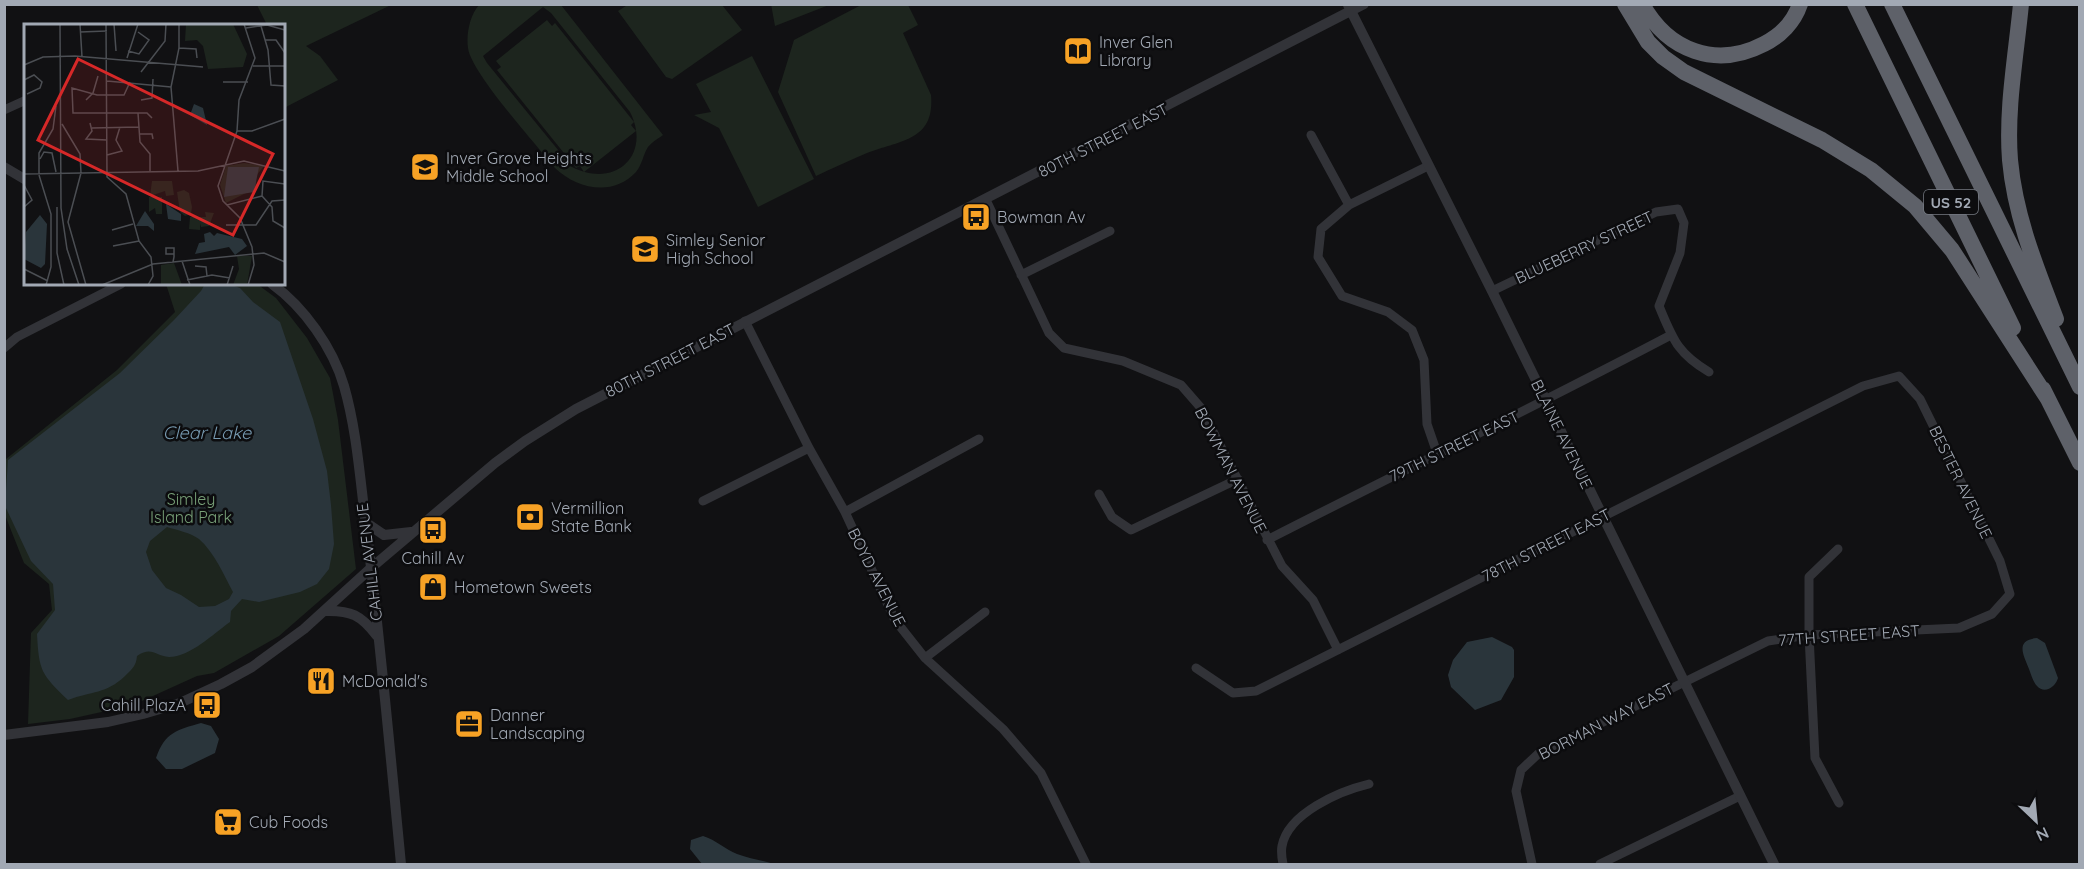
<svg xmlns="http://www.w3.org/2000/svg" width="2084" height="869" viewBox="0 0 2084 869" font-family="Quicksand,sans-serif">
<rect width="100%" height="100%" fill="#111113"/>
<path fill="#1d251e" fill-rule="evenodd" d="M629,4L722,5L742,30L672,79L666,77L618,11Z
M771,4H829V5L775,26Z
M863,4L908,5L918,25L903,33L931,95C935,141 900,140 867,153C850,160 833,168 816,176L778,92L794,40Z
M257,5H391L306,46L320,56L338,80L284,108V26L267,25Z
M479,5H561L663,135C659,138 652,142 648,147C643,155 642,165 636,172C613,197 577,189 555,168C537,145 471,73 468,48C466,34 470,15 479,5ZM543,7L551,13L630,112C652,155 615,189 572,167L487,63L483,56Z
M547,20L552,26L555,23L634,122L631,125L636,131L584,172L580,166L576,168L497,70L501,67L496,61Z
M752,56L814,179L758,207L719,128L694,115L711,112L696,84Z
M166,284H257L276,298L307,338L330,378L338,420L356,569L279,636L214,673L197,676L133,705L70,719L28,724L31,633L52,610L49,584L24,563L5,515L6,459L117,370L175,312Z"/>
<path fill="#2a353b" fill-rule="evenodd" d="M205,284H229L240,288L253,302L280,322L313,419L327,471L331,505L334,544L329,569L317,584L300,592L259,602L242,599L231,611L230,622C213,634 190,657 169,657C155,656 152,646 137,656C136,666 133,668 125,676C106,694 92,691 68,700C41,674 39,671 37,634L55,610L53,584L31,561L5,506L8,460L120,373L174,320L201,291ZM167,527C177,530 191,533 199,539C214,552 224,575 233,592L229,599L215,606L199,607L181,595L166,588L152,570L146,552L150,541Z
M1492,637L1512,647L1514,650V677L1501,700L1475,710L1451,687L1448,675L1453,660L1467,642Z
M2037,638L2045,643L2058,678C2056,686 2045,695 2037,686C2033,682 2031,674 2029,669C2023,654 2015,640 2037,638Z
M201,723L211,726L219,739L215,753L182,769H166L156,758C165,732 177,730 201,723Z
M703,836C716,840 725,849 737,854C750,859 762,860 774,864H702L690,849L691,840Z"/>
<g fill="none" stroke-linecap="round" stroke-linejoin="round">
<path stroke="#323338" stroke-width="9" d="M4,110L26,100
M1311,135L1349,205
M1428,166L1349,205L1321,229L1318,257L1342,296L1388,312L1412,330L1424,360L1427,424L1437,453
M986,200L1049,333L1064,348L1123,361L1181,385L1201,408L1282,566L1313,600L1338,650
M1021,275L1110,231
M1492,291L1656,212L1678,209L1684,223L1680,253L1659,306C1673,339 1677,353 1709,372
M745,321L809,448L845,512L895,620L925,658L1003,729L1041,773L1086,864
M4,348L17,337L121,284
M1099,494L1112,517L1131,530L1238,479
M703,501L809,448
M845,512L979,439
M1267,540C1402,471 1538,405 1671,335
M1838,549L1809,577V635L1815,758L1839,803
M925,658L985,612
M1196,668L1233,693L1256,691L1863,386L1899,376L1920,399L2000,561L2010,594L1992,614L1959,628L1809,635L1768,641L1538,754L1521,770L1516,791L1532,864
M1283,864C1282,859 1281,851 1282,846C1288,813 1340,791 1369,784
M1600,864L1740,796"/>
<path stroke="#323338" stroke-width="10" d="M1348,5L1492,291L1774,864
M4,167L26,180
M272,284C304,307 333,348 344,386C357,431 360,480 366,525C380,638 390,751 401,864
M365,522L384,535L411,532
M324,611C351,610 361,615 377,636
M4,735L108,722L143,714L180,703L221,684L252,667L304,629L371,568L495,463L525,441L576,409L1364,4"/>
<path stroke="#5e6169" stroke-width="16" d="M1625,4L1648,42L1663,57L1684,72L1822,140L1871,170L1915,206L1952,250L2048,399
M1642,4C1668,51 1716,69 1764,44C1780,36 1794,22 1800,4
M1855,4L2013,328
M1892,4L2080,387
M2021,4C2016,56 2006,109 2010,160C2015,216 2036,267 2056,319
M2043,389L2080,463"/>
</g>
<defs>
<g id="library-square" transform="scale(1.5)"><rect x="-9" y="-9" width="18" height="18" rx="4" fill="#f7a225" stroke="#0c0c0e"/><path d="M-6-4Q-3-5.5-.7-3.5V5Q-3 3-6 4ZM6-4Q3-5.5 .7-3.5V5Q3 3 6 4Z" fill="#111"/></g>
<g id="school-square" transform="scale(1.5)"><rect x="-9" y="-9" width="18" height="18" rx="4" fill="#f7a225" stroke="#0c0c0e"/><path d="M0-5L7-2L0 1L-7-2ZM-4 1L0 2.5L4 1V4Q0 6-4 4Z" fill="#111"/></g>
<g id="bus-square" transform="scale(1.5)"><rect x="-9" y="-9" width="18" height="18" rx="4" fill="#f7a225" stroke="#0c0c0e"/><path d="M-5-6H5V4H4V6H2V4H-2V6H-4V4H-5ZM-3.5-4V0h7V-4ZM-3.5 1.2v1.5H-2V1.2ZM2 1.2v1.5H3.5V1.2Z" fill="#111"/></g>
<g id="bank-square" transform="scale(1.5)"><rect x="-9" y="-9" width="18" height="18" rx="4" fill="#f7a225" stroke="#0c0c0e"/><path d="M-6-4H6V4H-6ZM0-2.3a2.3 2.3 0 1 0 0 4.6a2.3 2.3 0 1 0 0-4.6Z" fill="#111"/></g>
<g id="shop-square" transform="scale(1.5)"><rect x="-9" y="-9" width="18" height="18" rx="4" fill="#f7a225" stroke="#0c0c0e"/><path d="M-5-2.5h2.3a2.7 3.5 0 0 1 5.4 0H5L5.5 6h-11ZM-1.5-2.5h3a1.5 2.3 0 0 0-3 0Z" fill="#111"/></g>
<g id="restaurant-square" transform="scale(1.5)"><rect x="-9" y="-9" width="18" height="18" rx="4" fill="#f7a225" stroke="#0c0c0e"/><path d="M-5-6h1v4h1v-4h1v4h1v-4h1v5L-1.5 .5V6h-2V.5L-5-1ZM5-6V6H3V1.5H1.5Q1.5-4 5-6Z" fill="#111"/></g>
<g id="office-square" transform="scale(1.5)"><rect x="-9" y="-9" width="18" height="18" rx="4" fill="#f7a225" stroke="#0c0c0e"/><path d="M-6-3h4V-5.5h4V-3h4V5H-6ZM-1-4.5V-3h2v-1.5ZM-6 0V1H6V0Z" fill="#111"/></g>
<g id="supermarket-square" transform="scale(1.5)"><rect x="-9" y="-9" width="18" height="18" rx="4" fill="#f7a225" stroke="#0c0c0e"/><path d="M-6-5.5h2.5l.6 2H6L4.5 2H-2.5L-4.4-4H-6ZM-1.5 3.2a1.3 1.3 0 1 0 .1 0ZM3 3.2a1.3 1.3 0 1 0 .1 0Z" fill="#111"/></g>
</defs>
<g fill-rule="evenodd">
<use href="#library-square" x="1078" y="51"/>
<use href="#school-square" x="425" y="167"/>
<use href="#bus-square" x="976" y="217"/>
<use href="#school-square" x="645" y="249"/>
<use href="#bank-square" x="530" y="517"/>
<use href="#bus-square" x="433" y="530"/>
<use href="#shop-square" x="433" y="587"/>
<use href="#restaurant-square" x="321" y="681"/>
<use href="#bus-square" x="207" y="705"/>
<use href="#office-square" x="469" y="724"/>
<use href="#supermarket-square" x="228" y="822"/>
</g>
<g text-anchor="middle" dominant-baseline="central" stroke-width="5" stroke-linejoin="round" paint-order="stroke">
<rect fill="#0c0c0e" stroke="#757a82" stroke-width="1.5" x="1924" y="190" width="54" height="24" rx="4.5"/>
<g font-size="15" font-weight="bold" fill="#a2a9b4">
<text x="1951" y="202">US 52</text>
</g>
<g font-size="16" fill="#a2a9b4" stroke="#0c0c0e" text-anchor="start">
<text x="1099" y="42">Inver Glen<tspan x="1099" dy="18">Library</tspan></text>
<text x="446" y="158">Inver Grove Heights<tspan x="446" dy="18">Middle School</tspan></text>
<text x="997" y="217">Bowman Av</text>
<text x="666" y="240">Simley Senior<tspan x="666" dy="18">High School</tspan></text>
<text x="551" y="508">Vermillion<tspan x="551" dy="18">State Bank</tspan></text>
<text x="433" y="558" text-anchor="middle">Cahill Av</text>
<text x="454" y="587">Hometown Sweets</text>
<text x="342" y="681">McDonald's</text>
<text x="186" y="705" text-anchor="end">Cahill PlazA</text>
<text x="490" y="715">Danner<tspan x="490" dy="18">Landscaping</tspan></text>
<text x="249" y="822">Cub Foods</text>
</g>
<g font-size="16" fill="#a2a9b4" stroke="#0c0c0e">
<text transform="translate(1103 140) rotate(-27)">80TH STREET EAST</text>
<text transform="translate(1584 247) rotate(-25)">BLUEBERRY STREET</text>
<text transform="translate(670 360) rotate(-27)">80TH STREET EAST</text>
<text transform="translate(1562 434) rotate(64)">BLAINE AVENUE</text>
<text transform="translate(1454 446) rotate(-26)">79TH STREET EAST</text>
<text transform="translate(1231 470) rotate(63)">BOWMAN AVENUE</text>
<text transform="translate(1961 482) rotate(64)">BESTER AVENUE</text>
<text transform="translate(1546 545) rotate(-27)">78TH STREET EAST</text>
<text transform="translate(369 562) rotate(-97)">CAHILL AVENUE</text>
<text transform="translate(877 577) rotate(63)">BOYD AVENUE</text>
<text transform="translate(1849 635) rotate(-4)">77TH STREET EAST</text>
<text transform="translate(1606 721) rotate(-27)">BORMAN WAY EAST</text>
</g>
<g font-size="16" fill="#78a078" stroke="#0c0c0e">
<text x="191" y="499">Simley<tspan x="191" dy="18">Island Park</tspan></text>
</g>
<g font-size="18" font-style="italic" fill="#779ab1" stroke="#0c0c0e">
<text x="207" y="432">Clear Lake</text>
</g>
</g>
<g transform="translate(24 24)">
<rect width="261" height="261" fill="#111113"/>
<path d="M162,0H209L223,30L219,43L184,45L179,22L173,16L161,17ZM220,139L240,142L232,152V164L202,179L196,161L202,142ZM128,157H148L150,171L142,172L141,167L126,172ZM160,166L165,169L168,183L167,190L161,192L156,188L153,168ZM125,173H138V190H132L131,184L125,188ZM181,188L190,189L185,202L177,203L176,199V206L165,205L166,193H182ZM213,232H228L223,261H209L215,245ZM150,239L158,261H137V241Z" fill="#1d251e"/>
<path d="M170,80L179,84L183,101L166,91ZM204,143H235L230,168L200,173ZM142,180L157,190V197L144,195ZM121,187L130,200V207L124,202H112ZM16,191L23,200L21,240L17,244L0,235L2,208ZM186,208L190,212L193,209L218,215L223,222L211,231L205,223L171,230L175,219L181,218L180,210Z" fill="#2a353b"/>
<path fill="none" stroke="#4b4e53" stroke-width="1.5" d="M36,0L37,184L43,225L55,261M56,0L58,33M82,0L83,153L102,170L115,217L127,233L129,252L124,261M90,0L92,27M220,0L231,34L215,76L213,107L194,162L199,177L216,194L228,223L230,241L224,261M237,2L244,26L247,61L261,62M222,4L243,1L261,6M56,8L83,7M241,16H252L261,29M155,24L172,25L173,34M104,27L115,30L125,16L114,8M103,34L114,0M0,41L19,33L51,32L179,43M229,42H261M117,48L141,17L142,0M0,56L10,51L18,58L16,64L3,70M83,57L147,63M106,58L100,71H73L48,64L49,89H123L128,94M199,58H224M0,63V141M62,76L69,69L74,52M117,76L128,74L129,55M114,89L116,118L126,130V147M66,99L68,107L62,115L83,116M38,100L56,130L57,149M68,104L115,103M213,107H228L261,95M115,110H128L129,115M83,131L98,127L92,116L96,103M16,135L20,128L28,129L32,148M154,147L147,63L155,24V0M57,149L44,198L62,261M0,150L174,147L220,137L261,147M15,150V129L29,105L32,82M15,151L27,190V243L22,261M261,160L239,157L238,172L248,183L249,197L261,204M0,161L8,176L0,183M203,181L238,172M33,183V229L40,261M202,201H232L248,177L261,176M88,206L109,200M89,222L115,217M158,237L166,261M149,238L150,233V224H142V230H150M171,242L182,243L183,252M0,245L24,257M163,256L188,251L206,254M78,261L129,240L240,229L261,238M203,261L209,242"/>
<path fill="#d62828" fill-opacity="0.15" stroke="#d62828" stroke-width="3" d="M54,35L249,130L209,211L14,116Z"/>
<rect width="261" height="261" fill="none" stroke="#a2a9b4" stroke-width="3"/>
</g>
<rect width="2084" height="869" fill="none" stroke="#a2a9b4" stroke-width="12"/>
<g transform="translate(2036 821) rotate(154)" stroke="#0c0c0e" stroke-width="4.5" paint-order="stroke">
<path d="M0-4.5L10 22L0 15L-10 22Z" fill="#a2a9b4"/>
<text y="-9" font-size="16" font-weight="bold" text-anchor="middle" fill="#a2a9b4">N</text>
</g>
</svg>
